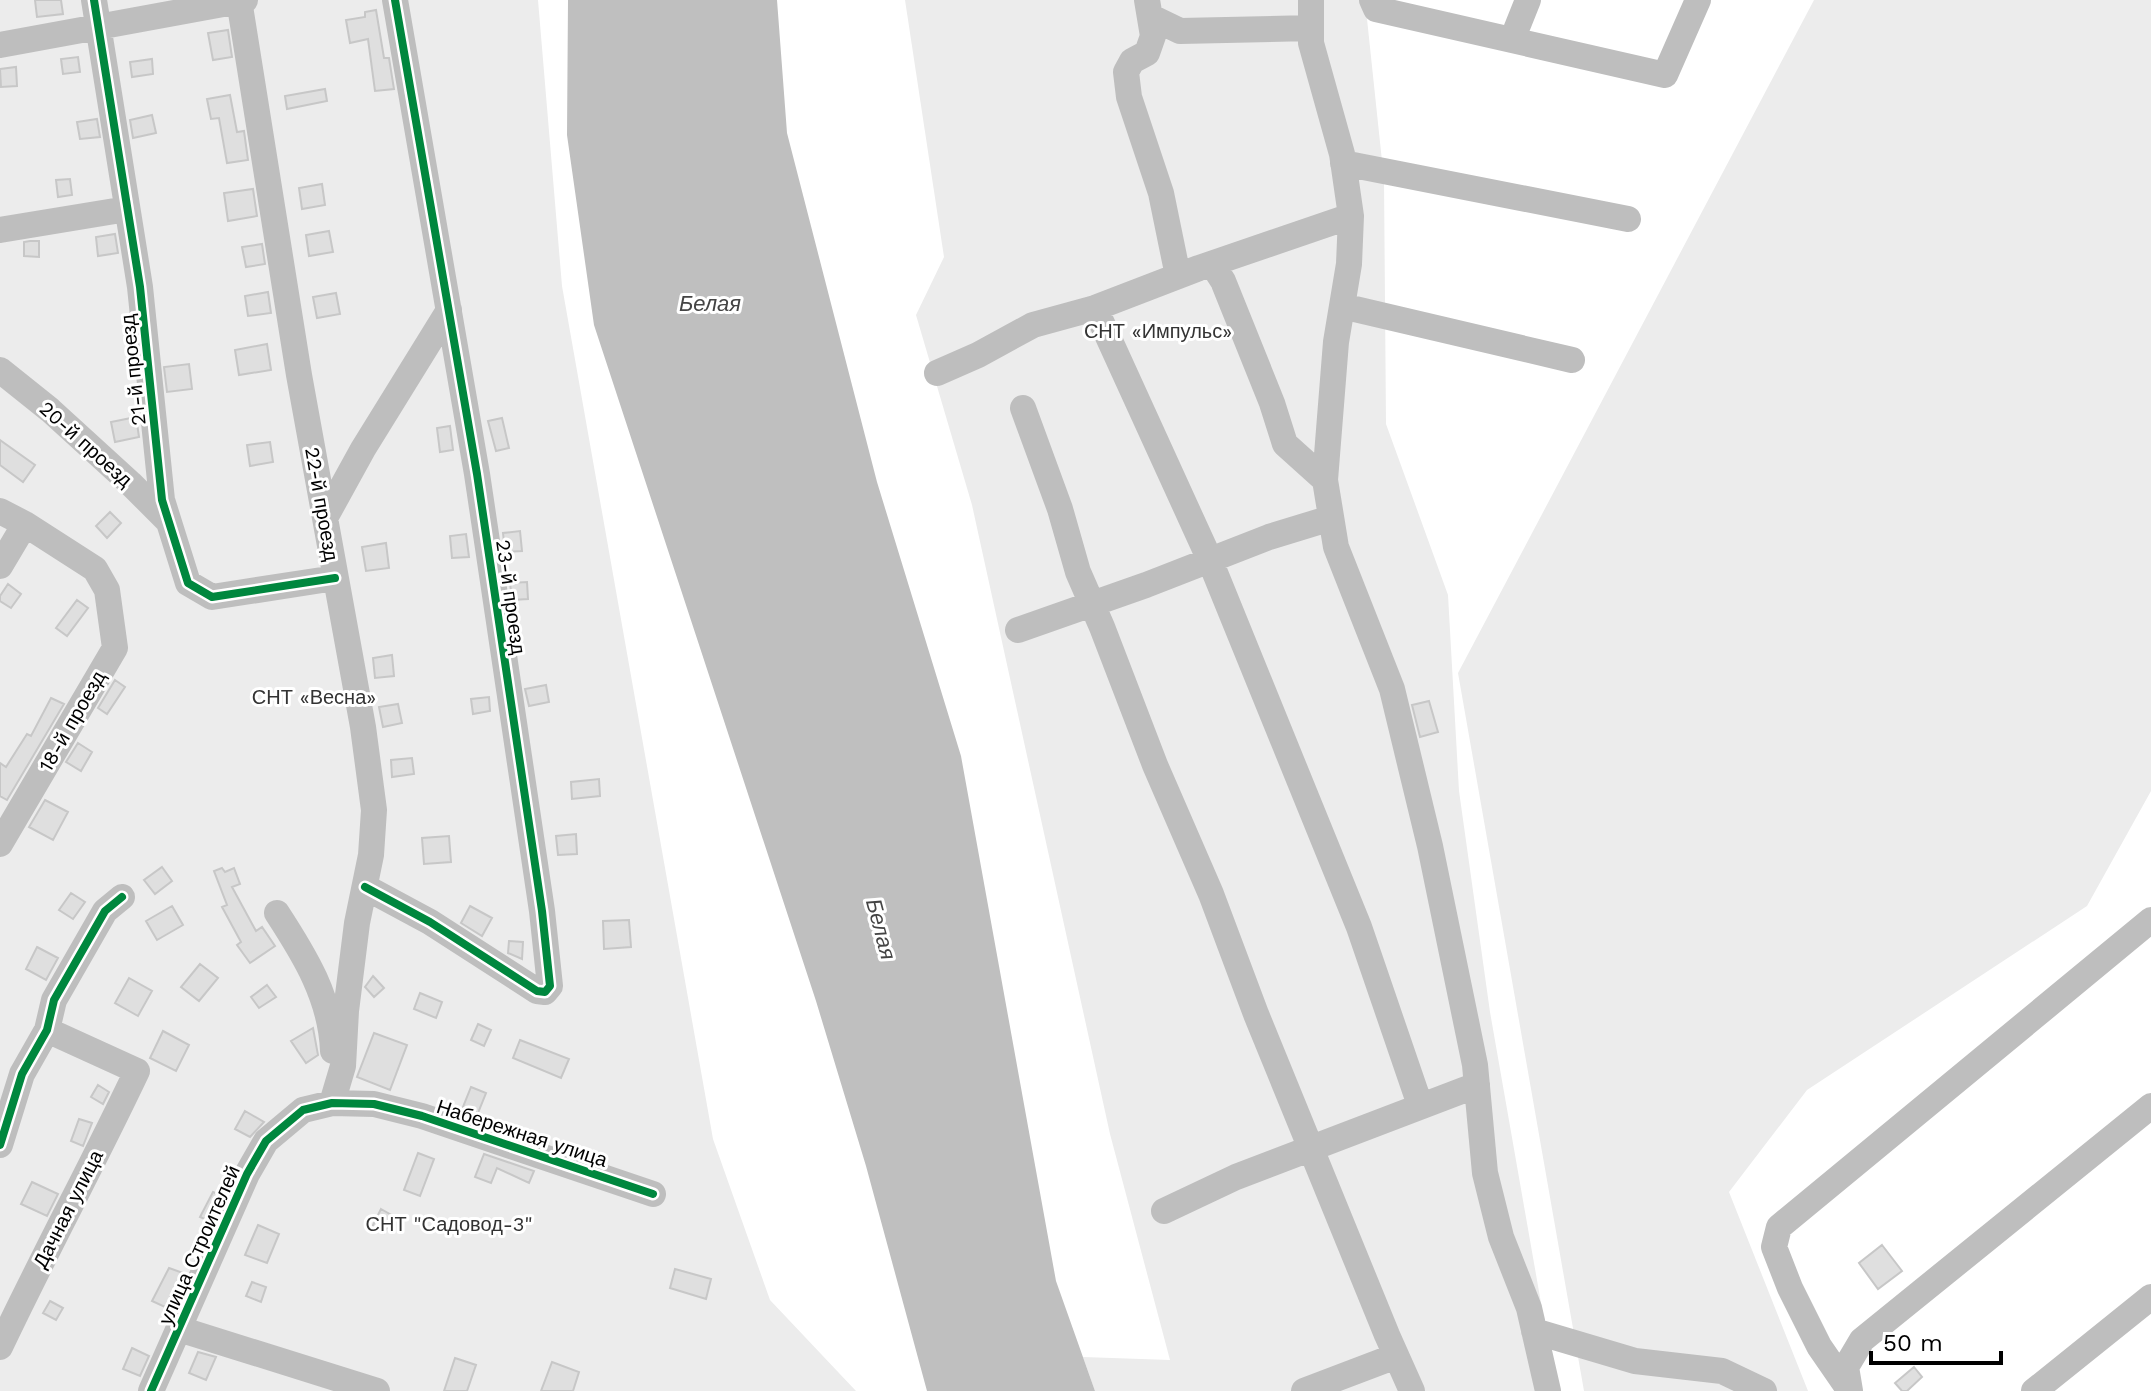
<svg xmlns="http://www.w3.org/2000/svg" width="2151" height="1391" viewBox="0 0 2151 1391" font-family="'Work Sans',sans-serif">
<rect width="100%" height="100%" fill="#fff"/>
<path fill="#ececec" d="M0,0H538L562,286L713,1139L770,1300L856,1391H0Z
M905,0H1365L1384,180L1386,424L1448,595L1459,791L1490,1012L1541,1303L1552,1391H1095L1083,1357L1170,1360L1110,1134L972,505L916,315L944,257Z
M1814,0H2151V791L2087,906L1807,1090L1729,1192L1808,1391H1584L1458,673Z"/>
<path fill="#bfbfbf" d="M568,0H777L787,133L877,482L961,756L1056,1281L1095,1391H927L866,1166L816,1001L594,325L567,135Z"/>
<path fill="#dfdfdf" stroke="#c7c7c7" stroke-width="2" d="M35,0H61L63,14L37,17Z
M376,10L384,58H389L394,89L375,91L368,39L350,43L346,20L365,17V12Z
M228,30L232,57L213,60L208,33Z
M78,57L80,72L63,74L61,59Z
M152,59L153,74L132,77L130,62Z
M16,67L17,86L1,87L0,69Z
M325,89L327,101L287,109L285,96Z
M230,95L237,132L244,131L248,160L227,163L219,118L211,119L207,99Z
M152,115L156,133L133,138L130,120Z
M97,119L100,137L80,139L77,122Z
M70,179L72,195L58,197L56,180Z
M322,184L325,205L302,209L299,188Z
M253,189L257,216L228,221L224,193Z
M329,231L333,252L309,256L306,235Z
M115,234L118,253L98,256L96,237Z
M30,241H39V257L24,256V242Z
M262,244L265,264L246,267L242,247Z
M268,292L271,313L248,316L245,296Z
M336,293L340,314L317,318L313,297Z
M267,344L271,370L239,375L235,350Z
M189,364L192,389L167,392L164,367Z
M136,417L139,437L115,442L111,422Z
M502,418L509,448L496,451L488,421Z
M450,426L453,450L440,452L437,428Z
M0,440L35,465L23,482L0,465Z
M270,442L273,462L250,466L247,445Z
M110,512L121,523L107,538L96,526Z
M520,531L522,551L505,552L503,533Z
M466,534L469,557L452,558L450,536Z
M386,543L389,568L366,571L362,547Z
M527,582L528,599L512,600L510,583Z
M8,584L21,594L11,608L0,601V596Z
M77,600L88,608L67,636L56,628Z
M392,655L394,676L375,678L373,658Z
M115,680L125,687L107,714L98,708Z
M546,685L549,702L529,706L525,689Z
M489,697L490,711L473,714L471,699Z
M51,698L64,704L7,800L0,796V763L6,767L27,734L31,736Z
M1429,701L1438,732L1420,737L1412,705Z
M398,704L402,723L383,727L379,707Z
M78,743L92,752L81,771L66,762Z
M412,758L414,774L392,777L391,760Z
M599,779L600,796L572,799L571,782Z
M45,800L68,812L53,840L29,827Z
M576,834L577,854L558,855L556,836Z
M449,836L451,862L424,864L422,838Z
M162,867L172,881L155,894L144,880Z
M222,868L225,872L234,868L240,884L232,887L256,931L262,927L275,946L250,963L237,945L241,942L222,907L227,905L214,871Z
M71,893L85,902L73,919L59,910Z
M172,906L183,925L157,940L146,921Z
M470,906L492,918L482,936L461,923Z
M629,920L631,947L604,949L603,921Z
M509,941L523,942L522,959L508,953Z
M37,947L58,958L46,980L26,969Z
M200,964L218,978L199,1001L181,987Z
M373,976L384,988L374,997L365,987Z
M129,978L152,991L138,1016L115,1003Z
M267,985L276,997L259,1008L251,997Z
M420,993L442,1002L436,1018L414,1009Z
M478,1024L491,1030L484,1046L471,1040Z
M313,1028L318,1055L306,1063L291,1041Z
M163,1031L189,1045L176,1071L150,1058Z
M374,1033L407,1045L390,1090L357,1077Z
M520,1040L569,1059L561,1078L513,1058Z
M98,1085L109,1092L103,1104L91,1097Z
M471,1087L486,1093L478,1113L463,1107Z
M245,1111L264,1122L250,1137L235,1129Z
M79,1119L92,1123L83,1146L71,1141Z
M418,1153L434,1159L420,1196L404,1190Z
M484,1154L534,1171L529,1183L497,1168L491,1183L475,1177Z
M32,1182L58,1194L47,1216L21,1204Z
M213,1192L220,1195L209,1221L200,1217Z
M381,1209L393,1216L384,1233L372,1227Z
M258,1225L279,1234L267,1263L245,1255Z
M1882,1245L1902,1271L1878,1289L1859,1263Z
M169,1268L183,1273L165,1307L152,1301Z
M675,1269L711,1279L706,1299L670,1288Z
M252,1282L266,1287L261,1302L246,1296Z
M50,1301L63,1308L56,1320L43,1313Z
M132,1348L149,1356L140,1376L123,1369Z
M198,1352L216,1357L206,1380L189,1373Z
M455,1358L476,1365L467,1391H444Z
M552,1362L579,1372L573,1391H541Z
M1914,1367L1922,1377L1907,1391H1902L1895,1383Z"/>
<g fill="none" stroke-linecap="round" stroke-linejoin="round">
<path stroke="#bebebe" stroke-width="26" d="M94,0L140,287L162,500L188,583L212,597L335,578
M239,0L299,375L363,727L374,810L371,855L357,923L346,1011L343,1066L332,1103
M1147,0L1153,36L1147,53L1132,61L1126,72L1129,97L1161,193L1178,276
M1311,0V43L1342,154L1351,216L1349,264L1336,342L1325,480L1336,547L1392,689L1430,846L1475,1065L1485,1173L1501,1237L1529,1308L1548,1391
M1372,0L1376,9L1665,75L1698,0
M1151,17L1180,31L1311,28
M1512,40L1528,0
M0,45L245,0
M1343,163L1628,219
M0,230L127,209
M1212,264L1223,281L1272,403L1285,444L1325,480
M1342,306L1572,360
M1095,308L1209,558L1359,927L1420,1105
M0,370L50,410L130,483L167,520
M937,373L978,355L1033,325L1095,308L1199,268L1351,216
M1023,408L1060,509L1078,572L1102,627L1155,765L1211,894L1256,1014L1387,1335L1412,1391
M0,511L25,524L95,569L107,590L115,648L0,844
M325,518L363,449L449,310
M0,566L25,524
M1018,630L1146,585L1269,537L1331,518
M365,887L430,922L537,991L545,992L550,986L542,911L477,474L395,0
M277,913C305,956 331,998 333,1051
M0,1145L22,1074L47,1030L54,1000L105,911L122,897
M1164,1211L1236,1177L1477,1085
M179,1329L377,1391
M1534,1331L1635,1361L1722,1371L1764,1391
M0,1347C44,1254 93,1164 137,1071L47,1030
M151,1391L247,1174L266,1141L303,1110L332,1103L374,1104L422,1116L653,1194
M1304,1391L1396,1356
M1850,1391L1819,1346L1790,1288L1774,1247L1779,1227L2151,920
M1850,1391L1846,1367L1862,1340L2151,1106
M2034,1391L2151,1297"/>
<g stroke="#fff" stroke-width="13">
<path id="cycleway" d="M94,0L140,287L162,500L188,583L212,597L335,578
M365,887L430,922L537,991L545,992L550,986L542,911L477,474L395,0
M0,1145L22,1074L47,1030L54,1000L105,911L122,897
M151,1391L247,1174L266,1141L303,1110L332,1103L374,1104L422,1116L653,1194"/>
</g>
<use href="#cycleway" stroke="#00873e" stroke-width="8"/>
</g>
<g text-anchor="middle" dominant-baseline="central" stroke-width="6" stroke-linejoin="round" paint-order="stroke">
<g font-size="20" fill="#333" stroke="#fff">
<text x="1158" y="331">СНТ «Импульс»</text>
<text x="314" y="697">СНТ «Весна»</text>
<text x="449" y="1224">СНТ "Садовод-3"</text>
</g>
<g font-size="20" fill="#000" stroke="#fff">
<text transform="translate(133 370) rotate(-96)">21-й проезд</text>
<text transform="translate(86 444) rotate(42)">20-й проезд</text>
<text transform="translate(322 504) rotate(80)">22-й проезд</text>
<text transform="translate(511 597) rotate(82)">23-й проезд</text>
<text transform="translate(72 721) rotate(-60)">18-й проезд</text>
<text transform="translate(522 1133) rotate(18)">Набережная улица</text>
<text transform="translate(68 1209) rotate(-63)">Дачная улица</text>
<text transform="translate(199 1245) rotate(-66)">улица Строителей</text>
</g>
<g font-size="22" font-style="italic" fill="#444" stroke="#fff">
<text x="710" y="303">Белая</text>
<text transform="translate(881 929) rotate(75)">Белая</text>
</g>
</g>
<path d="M1871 1351v12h130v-12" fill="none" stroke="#000000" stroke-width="4"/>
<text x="1883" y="1351" font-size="24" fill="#000000" stroke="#ffffff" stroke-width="6" paint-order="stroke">50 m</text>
</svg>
